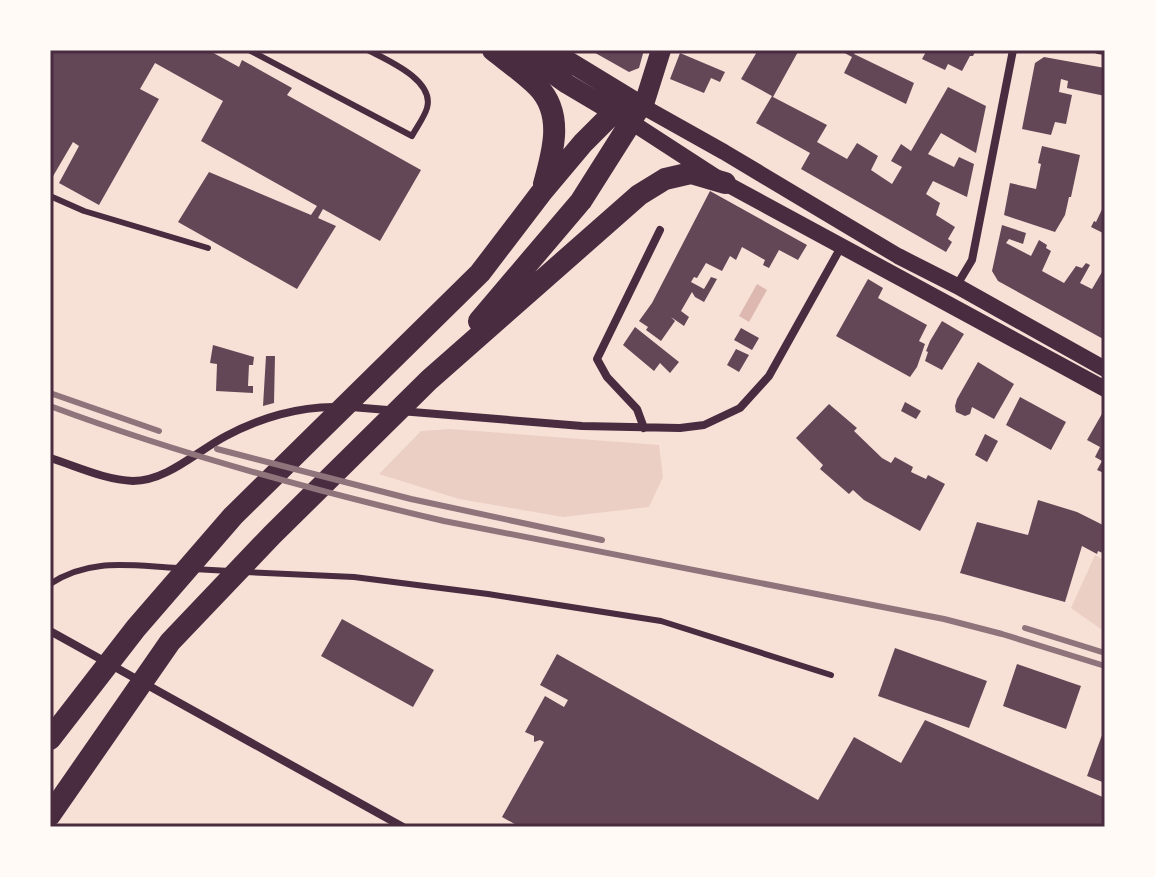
<svg xmlns="http://www.w3.org/2000/svg" width="1155" height="877" viewBox="0 0 1155 877" font-family="Rubik,sans-serif">
<rect width="100%" height="100%" fill="#f7e1d7"/>
<path fill="#ebcfc5" d="M450,429L659,445L663,477L649,507L563,517L459,499L379,474L421,431Z
M1095,555L1105,561V632L1071,608Z"/>
<path fill="#dcb8b0" d="M757,284L767,290L749,322L739,316Z"/>
<path fill="#644757" d="M50,50H208L239,67L242,60L292,88L287,95L421,170L380,241L323,209L318,218L336,226L297,289L178,222L209,172L311,215L317,206L201,141L223,101L155,63L140,89L159,99L99,205L59,183L79,146L73,142L52,178L50,177Z
M590,50H644L639,68L629,72Z
M758,50H799L773,97L827,125L817,142L847,159L857,143L878,156L871,170L892,184L902,167L891,161L901,144L911,151L948,87L986,106L976,153L941,133L928,154L954,167L959,157L974,164L967,197L933,181L926,194L940,203L936,215L955,227L948,239L952,242L946,252L801,169L810,153L756,123L772,96L741,79Z
M839,50H856L854,54L914,83L906,104L844,73L852,57Z
M927,50H976L973,56H970L962,71L948,64L945,70L922,59Z
M680,53L725,72L720,82L711,78L704,93L670,79Z
M1044,57L1105,68V96L1067,88L1068,81L1061,79L1059,92L1072,95L1066,124L1055,122L1051,135L1022,129L1035,63Z
M1042,146L1080,155L1071,197H1069L1065,215L1055,232L1004,215L1010,183L1036,189L1041,164L1038,163Z
M710,191L807,245L798,260L779,250L769,268L763,265L765,260L742,247L736,260L730,256L722,271L706,263L697,278L694,277L691,282L704,289L711,277L717,279L704,302L695,297L692,292L681,311L689,317L684,326L671,317L675,321L661,341L646,330L648,327L639,321L652,303Z
M1105,203V234L1091,227L1094,221L1096,222Z
M1002,225L1026,233L1023,244L1009,239L1006,243L1031,256L1039,240L1047,245L1046,248L1051,251L1042,271L1064,283L1076,266L1082,268L1086,263L1090,265L1080,283L1092,289L1102,272L1105,273V309L1102,314L1105,316V340L998,281L992,271Z
M868,279L883,288L878,298L927,325L919,341L925,344L917,367L910,377L836,336Z
M942,321L964,334L942,370L925,361L928,352L926,351L930,341Z
M635,327L679,362L670,373L660,363L654,371L623,345Z
M741,328L759,338L752,350L734,340Z
M213,345L254,357L253,365H249L248,386H253V393L216,391L217,364L210,363Z
M736,349L749,355L739,372L727,365Z
M266,356H275L274,403L263,406Z
M978,362L1014,384L994,419L972,407L970,414L965,416L956,412L955,406L957,399Z
M1020,397L1066,422L1051,450L1006,425Z
M905,402L921,411L916,419L901,411Z
M829,404L857,428L854,431L882,458L891,463L895,457L913,467L911,472L926,479L928,475L945,484L920,531L864,500L853,490L849,494L820,469L823,465L796,438Z
M1103,412L1105,413L1104,473L1097,470L1102,461L1095,457L1100,447L1087,440Z
M985,434L998,441L987,462L975,455Z
M1038,500L1077,512L1105,526V554L1098,551L1097,554L1082,546L1065,602L960,573L977,522L1028,535Z
M342,619L434,670L413,707L321,656Z
M895,648L987,681L969,728L878,696Z
M557,654L818,800L854,737L901,763L925,720L1105,798V827H520L502,817L544,742L540,740L534,742V736L525,732L545,696L564,707L568,700L540,685Z
M1017,664L1081,686L1066,729L1003,706Z
M1105,727V783L1087,776Z"/>
<g fill="none" stroke-linecap="round" stroke-linejoin="round">
<path stroke="#4a2c40" stroke-width="6" d="M249,50L412,136C416,128 424,118 427,108C435,80 387,60 368,50
M50,196L84,211L208,248
M193,569L230,571
M245,572L354,577L488,594L661,621L831,675
M50,584C90,557 132,566 178,568"/>
<path stroke="#4a2c40" stroke-width="8" d="M1098,50L1105,51
M957,285L972,260L1013,50
M351,407L582,426L680,428L704,425L740,408L769,376L841,247
M644,428L637,409L607,377L597,359L660,230
M50,458C76,466 105,480 133,481C167,481 197,451 226,436C259,418 300,406 338,407
M50,631L403,827"/>
<path stroke="#4a2c40" stroke-width="16" d="M642,106L724,152L898,256L957,286L1105,369
M631,122L725,183L1105,389"/>
<path stroke="#4a2c40" stroke-width="20" d="M519,50L567,84L631,122L645,101L661,50
M550,50L642,106"/>
<path stroke="#4a2c40" stroke-width="22" d="M493,50C508,62 524,73 538,87C564,114 553,152 544,184
M479,321L581,201L631,122
M50,739L136,628L233,516L480,273L541,193L583,143L614,112
M50,815L170,642L272,535L429,380L639,195L665,179L691,173L725,183"/>
<path stroke="#8f747c" stroke-width="6" d="M50,393L159,431
M50,406C178,454 311,490 444,521L944,619L1002,634L1105,666
M217,449L411,499L602,540
M1025,628L1105,653"/>
</g>
<rect width="1155" height="877" fill="none" stroke="#fffaf5" stroke-width="104"/>
<rect x="52" y="52" width="1051" height="773" fill="none" stroke="#4a2c40" stroke-width="3"/>
</svg>
